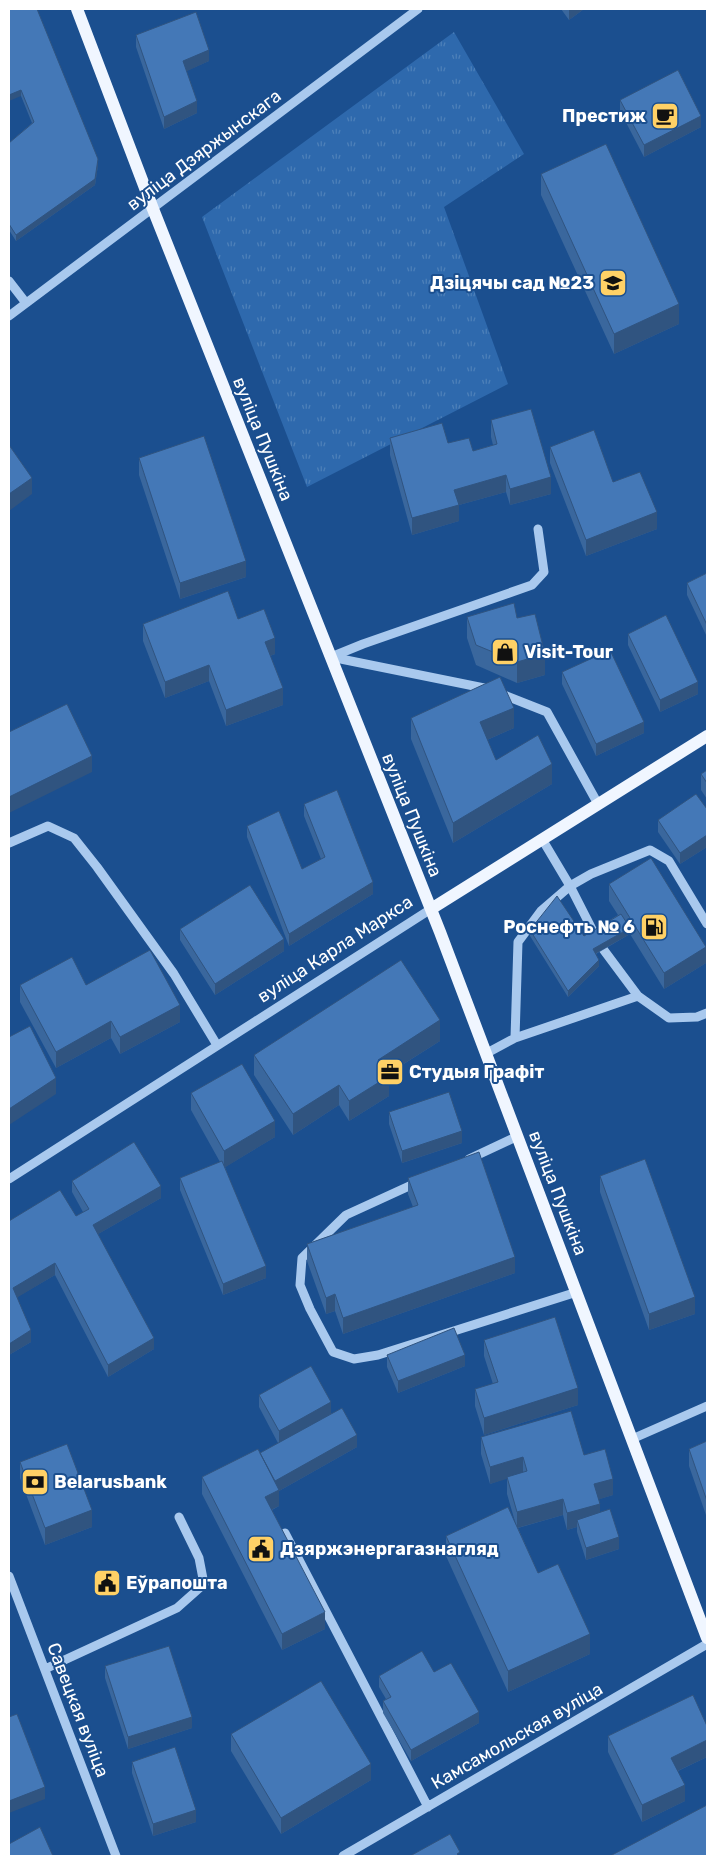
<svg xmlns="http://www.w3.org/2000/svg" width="716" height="1865" viewBox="0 0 716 1865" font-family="Rubik,sans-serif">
<defs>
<pattern id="park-tufts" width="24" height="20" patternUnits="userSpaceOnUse" patternTransform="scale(1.25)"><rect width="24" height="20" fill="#2e69ad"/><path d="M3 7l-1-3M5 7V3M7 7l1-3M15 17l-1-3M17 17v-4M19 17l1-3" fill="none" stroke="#4d80b9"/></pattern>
</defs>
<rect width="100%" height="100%" fill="#1b4f8f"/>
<path fill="url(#park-tufts)" d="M454,32L524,154L444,207L508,384L307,487L202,217Z"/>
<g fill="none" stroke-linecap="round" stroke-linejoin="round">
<path stroke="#a9c9ee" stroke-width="9" d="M9,281L26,303
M9,316L418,9
M331,657L489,689L547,712L598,804
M331,657L363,644L532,585L544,572L538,529
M542,839L570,886L595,935
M9,843L48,826L74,838L97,867L174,974L217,1045
M638,996L669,1018L697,1017L707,1013
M515,1038L518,942L541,911L570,886L591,874L650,850L669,861L707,924
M487,1053L515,1038L638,996L603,949
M469,1159L518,1136
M9,1179L431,909
M418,1182L346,1215L302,1258L300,1285L310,1309L333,1352L354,1359L378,1355L577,1292
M632,1439L707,1406
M285,1533L428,1807
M9,1576L116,1856
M45,1669L177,1608L204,1584L199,1558L179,1517
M343,1856L707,1644"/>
<path stroke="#f0f6ff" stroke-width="12" d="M77,9L153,209L440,932L707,1638
M431,909L707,736"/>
</g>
<path fill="#3a679d" d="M9,9L98,165L95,185L16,241L9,230V143L32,123L21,96Z
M561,9H584L569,20Z
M136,35L209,61L186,71L197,113L164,129L136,47Z
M620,100L701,127L644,157L620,111Z
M541,174L679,324L614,354L541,195Z
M491,420L551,494L510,505L506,492L459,505V521L412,535L390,455V438L448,443L473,451L493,445L491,437Z
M550,447L613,482L657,529L586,556L550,463Z
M139,458L246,577L180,599L139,475Z
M707,573V637L687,595V583Z
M467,617L517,618L545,675L517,683L476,665L467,638Z
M238,619L275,654L270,656L283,705L226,726L209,681L165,698L143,641V624Z
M628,634L698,694L660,712L628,645Z
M562,672L644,733L596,756L562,684Z
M411,718L514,728L487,740L496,760L552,784L453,843L411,739Z
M707,770V799L701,790V774Z
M304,804L373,894L289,946L247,837V826L302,869L321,859L304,816Z
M707,809V847L680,864L658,832V820Z
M609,884L706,963L664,989L630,934L596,954L599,966L568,997L530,936V930L584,936L618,915L609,901Z
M180,929L284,951L215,995L180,940Z
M20,985H86L180,1022L120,1054L111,1038L56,1068L20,1002Z
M440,1041L388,1074L389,1096L349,1121L339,1105L293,1135L254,1075V1055Z
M191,1093L275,1137L225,1167L266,1278L223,1295L180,1190V1178L220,1162L191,1110Z
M389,1112L462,1143L402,1163L389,1124Z
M600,1176L695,1314L649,1330L600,1192Z
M408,1178L515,1273L343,1334L335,1311L326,1314L307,1261V1244L413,1207L408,1194Z
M72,1181L161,1198L98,1234L154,1349L108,1377L55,1275L17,1297L31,1342L9,1355V1221L76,1216L83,1212L72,1192Z
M484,1340L578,1405L484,1435L475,1406V1389L493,1384L484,1356Z
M387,1355L465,1366L398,1393L387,1367Z
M259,1395L331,1413L357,1447L279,1491V1506L272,1510L325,1629L282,1650L202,1494V1477L260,1453L278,1443L259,1407Z
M481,1437L584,1455L613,1495L599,1499L600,1513L619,1549L586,1560L577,1532V1527L567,1530L563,1515L518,1528L538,1573L590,1654L508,1692L446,1556V1536L516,1525L507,1494V1478L490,1484L481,1454Z
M707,1441V1518L689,1466V1449Z
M20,1462L92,1527L45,1545L20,1478Z
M105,1666L192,1728L128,1749L105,1678Z
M434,1672L479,1723L411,1761L383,1713V1701L386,1699L379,1687V1676Z
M707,1726V1757L678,1771L685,1801L642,1822L608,1752V1736Z
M231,1734L371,1780L281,1834L231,1751Z
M132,1762L196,1822L153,1836L132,1773Z"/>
<path fill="#305480" d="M569,9H584L569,20Z
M209,50V61L183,73V61Z
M21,90V96L9,101V95Z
M197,101V113L164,129V117Z
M701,116V127L644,157V145Z
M98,159V165L95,185L16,241V235Z
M679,304V324L614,354V334Z
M506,475V492L459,505V521L412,535V518L454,490Z
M551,477V494L510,505V489Z
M32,478V494L9,511V494Z
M657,512V529L586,556V540Z
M246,561V577L180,599V583Z
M275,638V654L265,658V642Z
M545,654V675L517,683V662Z
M209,665V681L165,698V682Z
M698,682V694L660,712V700Z
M283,688V705L226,726V710Z
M514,708V728L480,743V722Z
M644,722V733L596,756V744Z
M92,756V772L9,813V797Z
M552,764V784L453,843V823Z
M707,835V847L680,864V853Z
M373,882V894L289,946V934Z
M630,928V934L593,955V949Z
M284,939V951L215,995V984Z
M706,947V963L664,989V973Z
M599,960V966L568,997V991Z
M180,1005V1022L120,1054V1037Z
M440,1020V1041L378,1080V1060Z
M111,1021V1038L56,1068V1052Z
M389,1076V1096L349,1121V1101Z
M56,1078V1094L9,1125V1109Z
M339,1085V1105L293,1135V1114Z
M275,1121V1137L224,1168V1151Z
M462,1131V1143L402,1163V1151Z
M161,1186V1198L93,1237V1225Z
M515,1257V1273L343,1334V1318Z
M55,1263V1275L13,1300V1288Z
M266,1266V1278L223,1295V1284Z
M335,1294V1311L326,1314V1298Z
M695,1297V1314L649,1330V1314Z
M31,1330V1342L9,1355V1344Z
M154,1338V1349L108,1377V1365Z
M465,1355V1366L398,1393V1381Z
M578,1388V1405L484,1435V1418Z
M331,1402V1414L279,1443V1431Z
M357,1435V1447L279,1491V1506L265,1513V1497L273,1482Z
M523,1457V1474L490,1484V1467Z
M613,1479V1495L594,1501V1484Z
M563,1499V1515L517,1528V1512Z
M600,1504V1520H577V1527L567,1530V1513Z
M92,1510V1527L45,1545V1528Z
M619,1537V1549L586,1560V1548Z
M325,1612V1629L282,1650V1634Z
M590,1634V1654L508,1692V1671Z
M479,1712V1723L411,1761V1750Z
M192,1717V1728L128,1749V1737Z
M707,1740V1757L671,1774V1758Z
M371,1764V1780L281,1834V1818Z
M685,1785V1801L642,1822V1805Z
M45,1787V1799L9,1813V1801Z
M196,1810V1822L153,1836V1824Z"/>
<path fill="#4478b7" stroke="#305480" d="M9,9H37L98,159L95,179L16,235L9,224V143L34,122L21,90L9,95Z
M196,12L209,50L183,61L197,101L164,117L136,35Z
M678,70L701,116L644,145L620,100Z
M606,144L679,304L614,334L541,174Z
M531,409L551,477L510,489L506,475L454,490L459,505L412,518L390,438L442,423L448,443L469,438L473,451L497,444L491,420Z
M594,430L613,482L640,472L657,512L586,540L550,447Z
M204,436L246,561L180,583L139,458Z
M9,445L32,478L9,494Z
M707,573V625L687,583Z
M228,591L238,619L264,609L275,638L265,642L283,688L226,710L209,665L165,682L143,624Z
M514,603L517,618L535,614L545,654L517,662L476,645L467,617Z
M666,615L698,682L660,700L628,634Z
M610,650L644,722L596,744L562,672Z
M500,677L514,708L480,722L496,760L538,735L552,764L453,823L411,718Z
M67,704L92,756L9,797V732Z
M707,770V783L701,774Z
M337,790L373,882L289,934L247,826L279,811L302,869L325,857L304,804Z
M696,794L707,809V835L680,853L658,820Z
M651,858L706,947L664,973L609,884Z
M250,885L284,939L215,984L180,929Z
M557,896L584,936L621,914L630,928L593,949L599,960L568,991L530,930Z
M150,950L180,1005L120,1037L111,1021L56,1052L20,985L72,957L86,985Z
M401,960L440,1020L378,1060L389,1076L349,1101L339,1085L293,1114L254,1055Z
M30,1026L56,1078L9,1109V1037Z
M242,1064L275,1121L224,1151L191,1093Z
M449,1092L462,1131L402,1151L389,1112Z
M134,1142L161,1186L93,1225L154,1338L108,1365L55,1263L13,1288L31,1330L9,1344V1221L60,1190L76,1216L89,1209L72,1181Z
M479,1152L515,1257L343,1318L335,1294L326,1298L307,1244L418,1205L408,1178Z
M645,1159L695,1297L649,1314L600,1176Z
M222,1161L266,1266L223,1284L180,1178Z
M555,1317L578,1388L484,1418L475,1389L498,1382L484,1340Z
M454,1328L465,1355L398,1381L387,1355Z
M311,1366L331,1402L279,1431L259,1395Z
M342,1408L357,1435L275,1481L260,1453Z
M571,1411L584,1455L605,1449L613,1479L594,1484L600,1504L567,1513L563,1499L517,1512L507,1477L527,1471L523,1457L490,1467L481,1437Z
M707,1441V1501L689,1449Z
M67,1444L92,1510L45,1528L20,1462Z
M258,1449L279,1490L265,1497L325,1612L282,1634L202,1477Z
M508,1507L538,1573L558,1564L590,1634L508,1671L446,1536Z
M610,1509L619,1537L586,1548L577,1520Z
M169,1646L192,1717L128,1737L105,1666Z
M422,1651L434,1672L451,1663L479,1712L411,1750L383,1701L391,1697L379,1676Z
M321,1681L371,1764L281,1818L231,1734Z
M693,1695L707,1726V1740L671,1758L685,1785L642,1805L608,1736Z
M17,1714L45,1787L9,1801V1717Z
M175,1747L196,1810L153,1824L132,1762Z
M707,1805V1856H610Z
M40,1827L53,1856H9V1844Z
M450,1834L460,1852L457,1854L459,1856H410Z"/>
<defs>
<g id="cafe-square" transform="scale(1.4375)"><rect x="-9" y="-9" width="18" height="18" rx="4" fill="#ffd166" stroke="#1b4f8f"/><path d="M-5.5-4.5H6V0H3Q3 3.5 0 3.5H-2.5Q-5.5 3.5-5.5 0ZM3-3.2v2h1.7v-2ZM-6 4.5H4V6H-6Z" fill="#111"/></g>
<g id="school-square" transform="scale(1.4375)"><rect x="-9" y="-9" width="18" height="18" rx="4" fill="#ffd166" stroke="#1b4f8f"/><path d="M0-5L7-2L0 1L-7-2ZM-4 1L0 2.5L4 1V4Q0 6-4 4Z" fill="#111"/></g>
<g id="shop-square" transform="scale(1.4375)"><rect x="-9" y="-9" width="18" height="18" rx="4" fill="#ffd166" stroke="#1b4f8f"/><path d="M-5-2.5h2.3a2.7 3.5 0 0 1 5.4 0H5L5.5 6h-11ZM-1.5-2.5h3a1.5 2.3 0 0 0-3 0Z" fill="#111"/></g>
<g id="fuel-square" transform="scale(1.4375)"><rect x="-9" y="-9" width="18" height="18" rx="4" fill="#ffd166" stroke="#1b4f8f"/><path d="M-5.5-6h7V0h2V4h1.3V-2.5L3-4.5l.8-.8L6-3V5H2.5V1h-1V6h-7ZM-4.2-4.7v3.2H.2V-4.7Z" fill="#111"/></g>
<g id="office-square" transform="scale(1.4375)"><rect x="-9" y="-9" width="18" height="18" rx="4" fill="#ffd166" stroke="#1b4f8f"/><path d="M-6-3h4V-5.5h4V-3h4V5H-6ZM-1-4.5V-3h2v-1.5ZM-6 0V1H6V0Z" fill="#111"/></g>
<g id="bank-square" transform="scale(1.4375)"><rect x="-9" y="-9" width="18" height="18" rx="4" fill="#ffd166" stroke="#1b4f8f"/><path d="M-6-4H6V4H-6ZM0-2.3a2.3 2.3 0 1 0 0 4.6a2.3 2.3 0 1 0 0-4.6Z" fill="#111"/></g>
<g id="civic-square" transform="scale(1.4375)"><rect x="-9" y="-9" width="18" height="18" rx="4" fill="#ffd166" stroke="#1b4f8f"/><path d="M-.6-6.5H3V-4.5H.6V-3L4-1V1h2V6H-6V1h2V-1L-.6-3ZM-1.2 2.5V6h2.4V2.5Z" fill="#111"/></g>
</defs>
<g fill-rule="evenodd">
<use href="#cafe-square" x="665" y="116"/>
<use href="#school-square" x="613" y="283"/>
<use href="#shop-square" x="505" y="652"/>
<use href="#fuel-square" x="654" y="927"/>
<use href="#office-square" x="390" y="1072"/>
<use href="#bank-square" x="35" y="1482"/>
<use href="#civic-square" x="261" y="1549"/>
<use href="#civic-square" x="107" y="1583"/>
</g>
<g text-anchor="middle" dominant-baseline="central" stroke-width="4" stroke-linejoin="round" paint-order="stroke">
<g font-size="18" font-weight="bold" fill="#fff" stroke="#1b4f8f" text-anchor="start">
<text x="646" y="116" text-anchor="end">Престиж</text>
<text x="594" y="283" text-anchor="end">Дзіцячы сад №23</text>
<text x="524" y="652">Visit-Tour</text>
<text x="635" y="927" text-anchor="end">Роснефть № 6</text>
<text x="409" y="1072">Студыя Графіт</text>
<text x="54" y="1482">Belarusbank</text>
<text x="280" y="1549">Дзяржэнергагазнагляд</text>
<text x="126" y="1583">Еўрапошта</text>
</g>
<g font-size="18" fill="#fff" stroke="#1b4f8f">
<text transform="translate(204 150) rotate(-37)">вуліца Дзяржынскага</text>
<text transform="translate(263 439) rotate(68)">вуліца Пушкіна</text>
<text transform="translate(412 815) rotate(68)">вуліца Пушкіна</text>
<text transform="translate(335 949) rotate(-33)">вуліца Карла Маркса</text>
<text transform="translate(558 1193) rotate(69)">вуліца Пушкіна</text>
<text transform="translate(78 1710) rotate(69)">Савецкая вуліца</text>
<text transform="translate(517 1736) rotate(-30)">Камсамольская вуліца</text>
</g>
</g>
<rect width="716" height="1865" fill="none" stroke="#ffffff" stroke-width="20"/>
</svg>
